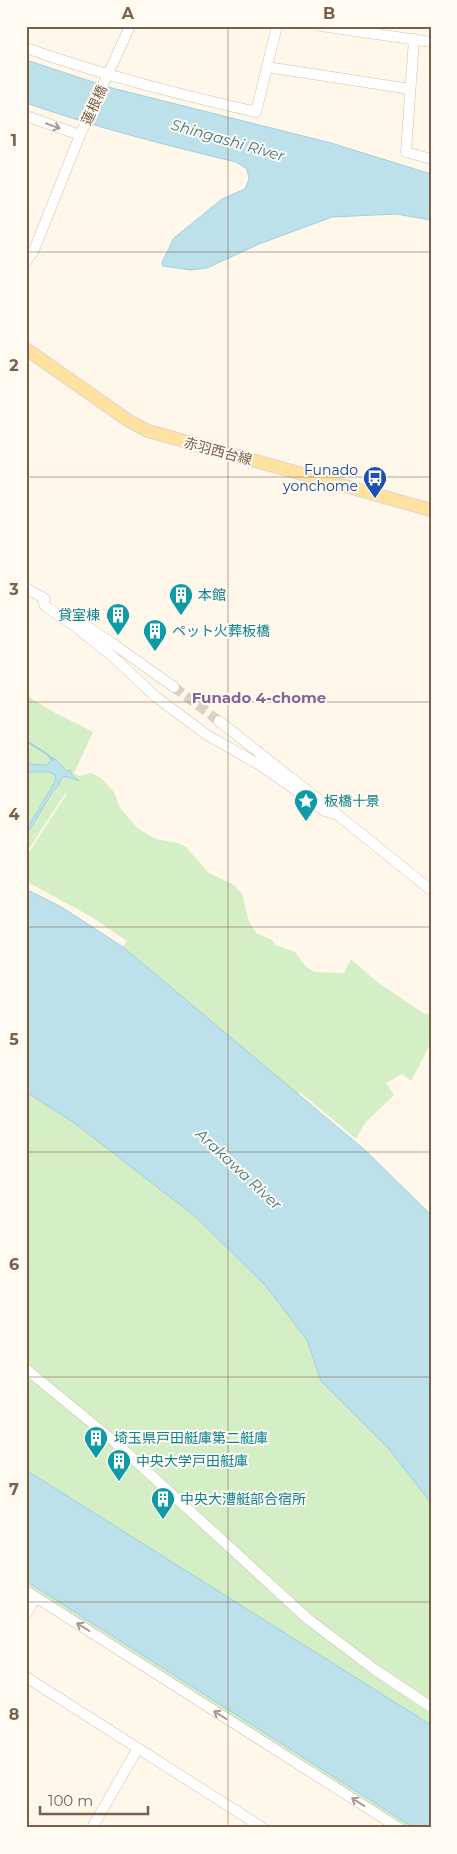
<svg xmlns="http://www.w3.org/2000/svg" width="457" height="1854" viewBox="0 0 457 1854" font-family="Montserrat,'Noto Sans JP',sans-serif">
<rect width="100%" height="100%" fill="#fef7ea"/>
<path fill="#d4eec6" d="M26,695L55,713L93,732L74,773L79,776L91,773L101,778L114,792L120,808L137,828L156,839L177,843L186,847L209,873L234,885L242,894L249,922L256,933L272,940L275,945L295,952L306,967L315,972L344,973L351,959L377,982L423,1013L431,1014V1043L411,1081L402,1074L386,1083L394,1095L365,1123L356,1139L300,1092L298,1095L123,947L127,941L90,916L26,881V857L66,795V792L26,853Z
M26,1019L431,1349V1828H405L26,1590Z"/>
<path fill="#bce1ea" stroke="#a1d0dd" d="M26,60L108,87L331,143L431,174V220L396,214L332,217L259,244L207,268L191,270L163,266L162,262L174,238L222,199L245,189L249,179L247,169L236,162C165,145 95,127 26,103Z
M53,757L67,771L71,770V774L79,781L68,777H62L58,786L53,791L26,836V830L56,780L55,775L49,772H26V764L47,765Z
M26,889L63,908L123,947L366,1151L431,1215V1503L389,1449L321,1381L307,1340L265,1285L196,1217L73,1122L26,1092Z
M26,1470L431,1725V1828H414L26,1581Z"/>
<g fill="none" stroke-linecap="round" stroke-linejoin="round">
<path stroke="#a1d0dd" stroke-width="2" d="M26,741L47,754L53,760"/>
<path stroke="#ded1c2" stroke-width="10" stroke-dasharray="10 5" stroke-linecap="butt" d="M174,687L219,721"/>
<g stroke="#d2c0ad" stroke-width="11">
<path id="minor" d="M321,26L431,42
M414,39L406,152L431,159
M26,48C102,75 178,94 256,112L277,26
M267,67L410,89
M26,116L80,135
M26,262L34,250L80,135L130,26
M26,588L45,599
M41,596L45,606L72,624L111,655L156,697L207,735L260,765L325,811L338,815
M68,614L112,643L174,687
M219,721L323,803
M334,812L431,890
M26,1369L116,1443L308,1619L374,1669L431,1707
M26,1591L399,1828
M26,1614L36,1597
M26,1677L263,1828
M26,1827L28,1828
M92,1828L138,1748"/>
</g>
<g stroke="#ddd5d0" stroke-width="14">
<path id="major" d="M26,349L129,421L148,431L431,510"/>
</g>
<use href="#minor" stroke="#fff" stroke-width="10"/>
<use href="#major" stroke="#ffe1a0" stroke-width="12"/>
</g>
<defs><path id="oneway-shaft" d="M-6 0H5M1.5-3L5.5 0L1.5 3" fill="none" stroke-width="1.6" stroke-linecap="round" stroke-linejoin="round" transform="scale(1.25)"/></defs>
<g stroke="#aa9789">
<use href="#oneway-shaft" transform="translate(53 126) rotate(20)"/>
<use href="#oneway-shaft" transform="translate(83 1627) rotate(-148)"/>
<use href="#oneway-shaft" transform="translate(220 1715) rotate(-148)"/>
<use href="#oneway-shaft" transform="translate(358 1802) rotate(-148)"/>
</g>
<path fill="none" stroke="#7c5f4a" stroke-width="1" stroke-opacity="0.55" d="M228,26V1828M26,252H431M26,477H431M26,702H431M26,927H431M26,1152H431M26,1377H431M26,1602H431"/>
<defs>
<g id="bus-pin" transform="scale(1.25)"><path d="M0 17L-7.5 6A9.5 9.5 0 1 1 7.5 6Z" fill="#1a4fb4" stroke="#fffbf2"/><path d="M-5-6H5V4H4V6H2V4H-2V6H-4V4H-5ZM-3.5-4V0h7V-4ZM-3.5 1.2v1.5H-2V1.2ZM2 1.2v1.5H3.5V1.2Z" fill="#fff"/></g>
<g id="building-pin" transform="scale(1.25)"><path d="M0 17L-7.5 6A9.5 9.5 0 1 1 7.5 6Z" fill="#0f9aa8" stroke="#fffbf2"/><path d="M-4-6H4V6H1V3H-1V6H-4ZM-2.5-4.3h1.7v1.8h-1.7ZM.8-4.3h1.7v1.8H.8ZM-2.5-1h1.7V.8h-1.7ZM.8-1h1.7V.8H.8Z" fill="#fff"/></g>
<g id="sight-pin" transform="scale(1.25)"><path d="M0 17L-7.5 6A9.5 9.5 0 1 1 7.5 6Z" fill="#0f9aa8" stroke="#fffbf2"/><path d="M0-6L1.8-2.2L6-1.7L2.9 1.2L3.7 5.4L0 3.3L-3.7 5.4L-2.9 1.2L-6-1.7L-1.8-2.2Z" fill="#fff"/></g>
</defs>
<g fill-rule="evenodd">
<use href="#bus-pin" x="375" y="478"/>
<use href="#building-pin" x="181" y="595"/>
<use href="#building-pin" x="118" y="615"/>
<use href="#building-pin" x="155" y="631"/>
<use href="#sight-pin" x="306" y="801"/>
<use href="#building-pin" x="96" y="1438"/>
<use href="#building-pin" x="119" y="1461"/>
<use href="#building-pin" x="163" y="1499"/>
</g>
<g text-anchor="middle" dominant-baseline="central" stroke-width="4" stroke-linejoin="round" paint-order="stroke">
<g font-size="14" fill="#7c5f4a" stroke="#fffbf2">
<text transform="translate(94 105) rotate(-65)">蓮根橋</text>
<text transform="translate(218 451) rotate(15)">赤羽西台線</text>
</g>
<g font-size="14" fill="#164399" stroke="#fffbf2" text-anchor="end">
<text x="358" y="470">Funado<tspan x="358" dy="16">yonchome</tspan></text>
</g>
<g font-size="14" fill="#0d838f" stroke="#fffbf2" text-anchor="start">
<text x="198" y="595">本館</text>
<text x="100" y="615" text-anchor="end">貸室棟</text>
<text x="172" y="631">ペット火葬板橋</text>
<text x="324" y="801">板橋十景</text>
<text x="114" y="1438">埼玉県戸田艇庫第二艇庫</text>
<text x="136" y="1461">中央大学戸田艇庫</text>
<text x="180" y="1499">中央大漕艇部合宿所</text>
</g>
<g font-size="15" font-style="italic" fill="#3f7889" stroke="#fffbf2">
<text transform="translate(228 140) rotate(16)">Shingashi River</text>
<text transform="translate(239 1169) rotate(43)">Arakawa River</text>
</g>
<g font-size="15" font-weight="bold" fill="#896297" stroke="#fffbf2">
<text x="259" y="697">Funado 4-chome</text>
</g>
</g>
<rect width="457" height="1854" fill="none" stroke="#fffbf2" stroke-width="55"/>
<path d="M40 1806v8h108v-8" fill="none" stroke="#7c5f4a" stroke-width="2.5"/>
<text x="48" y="1806" font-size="15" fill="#7c5f4a" stroke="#fffbf2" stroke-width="4" paint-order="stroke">100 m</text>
<rect x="28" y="28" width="402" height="1798" fill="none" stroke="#7c5f4a" stroke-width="2"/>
<g font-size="16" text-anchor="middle" font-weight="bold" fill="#7c5f4a">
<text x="128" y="19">A</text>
<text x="329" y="19">B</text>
<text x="14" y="146">1</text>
<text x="14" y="371">2</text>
<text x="14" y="595">3</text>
<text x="14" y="820">4</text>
<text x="14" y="1045">5</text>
<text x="14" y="1270">6</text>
<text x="14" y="1495">7</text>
<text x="14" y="1720">8</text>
</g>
</svg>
